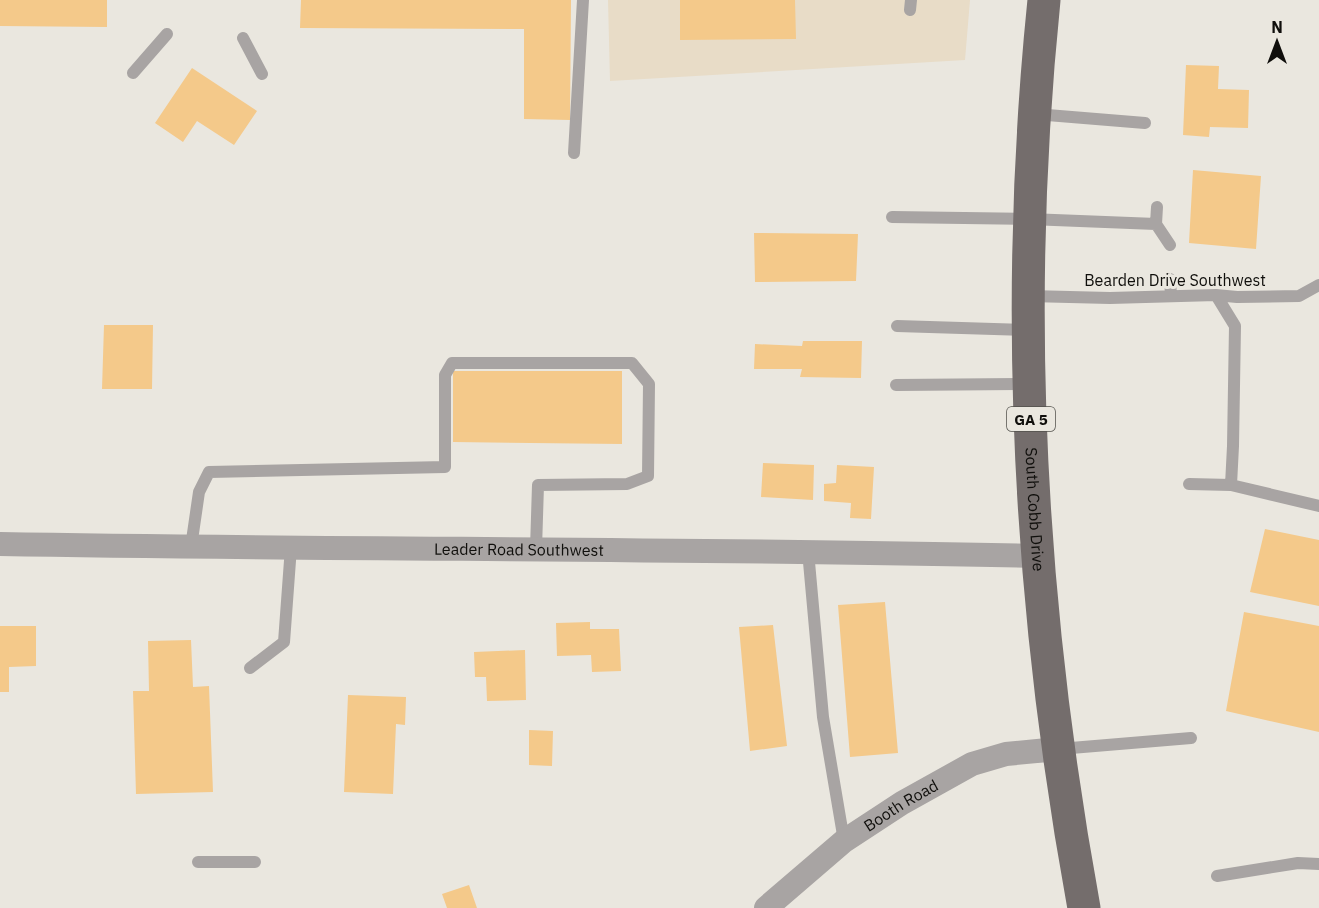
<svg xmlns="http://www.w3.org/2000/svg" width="1319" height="908" viewBox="0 0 1319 908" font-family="'IBM Plex Sans',sans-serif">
<rect width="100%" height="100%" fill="#eae7df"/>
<path fill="#e8dcc7" d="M608,0H970L965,60L610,81Z"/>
<path fill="#f4c98a" d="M0,0H107V27L0,26Z
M301,0H571L570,120L524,119V29L300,28Z
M680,0H795L796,39L680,40Z
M1186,65L1219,66L1218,89L1249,90L1248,128L1210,127L1209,137L1183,135Z
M192,68L257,111L234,145L197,121L183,142L155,123Z
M1193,170L1261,176L1256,249L1189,243Z
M754,233L858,234L856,281L755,282Z
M104,325H153L152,389H102Z
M803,341H862L861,378L800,377L802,369H754L755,344L802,346Z
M453,371H622V444L453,442Z
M763,463L814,465L813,500L761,497Z
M837,465L874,467L871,519L850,518L851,503L824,501V484L836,483Z
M1265,529L1319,540V606L1250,592Z
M885,602L898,753L850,757L838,605Z
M1244,612L1319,626V732L1226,711Z
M590,622V629H619L621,671L592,672L591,655L557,656L556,623Z
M773,625L787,746L750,751L739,627Z
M0,626H36V666L9,667V692H0Z
M191,640L193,687L209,686L213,792L136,794L133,691H149L148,641Z
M525,650L526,700L487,701L486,677H475L474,652Z
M348,695L406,697L405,725L396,724L393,794L344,792Z
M529,730L553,731L552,766L529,765Z
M469,885L477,908H447L442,894Z"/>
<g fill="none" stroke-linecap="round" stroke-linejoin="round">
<path stroke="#a8a4a3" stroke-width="12" d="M910,10L911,0
M243,38L262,74
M133,73L167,34
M1035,114L1145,123
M574,153L583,0
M892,217L1029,219L1156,224L1170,245
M1156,224L1157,207
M1170,279L1171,296
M1216,295L1235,326L1233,446L1231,485L1319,506
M1029,296L1110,298L1216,295L1237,297L1299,296L1319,285
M897,326L1027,330
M896,385L1027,384
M1189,484L1231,485
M191,547L199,492L209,472L445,467V375L452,363H632L649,384L648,476L627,484L538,485L536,549
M808,551L823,717L844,841
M250,668L284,642L291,547
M1059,749L1191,738
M198,862H255
M1217,876L1298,863L1319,864"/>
<g stroke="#a8a4a3" stroke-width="24">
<path id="s1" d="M0,544C346,550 692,548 1039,556"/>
<path id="s2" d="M766,908L844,841L902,803L972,764L1006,754L1058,749"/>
</g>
<path stroke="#746d6c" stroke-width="33" id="s3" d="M1044,0C1013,302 1029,609 1084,908"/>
</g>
<g text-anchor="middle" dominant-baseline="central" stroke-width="6" stroke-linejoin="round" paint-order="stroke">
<rect fill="#eae7df" stroke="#51504b" stroke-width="1.5" x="1007" y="407" width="48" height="24" rx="4.5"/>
<g font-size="15" font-weight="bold" fill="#100f0c">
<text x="1031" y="419">GA 5</text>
</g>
<g font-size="16" fill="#100f0c" stroke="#eae7df">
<text x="1175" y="280">Bearden Drive Southwest</text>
<text stroke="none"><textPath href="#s3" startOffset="510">South Cobb Drive</textPath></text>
<text stroke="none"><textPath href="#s1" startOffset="519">Leader Road Southwest</textPath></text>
<text stroke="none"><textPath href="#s2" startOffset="170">Booth Road</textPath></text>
</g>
</g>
<g transform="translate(1277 42)" stroke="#eae7df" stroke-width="4.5" paint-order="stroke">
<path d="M0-4.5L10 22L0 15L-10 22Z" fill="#100f0c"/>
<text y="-9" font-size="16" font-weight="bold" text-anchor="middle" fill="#100f0c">N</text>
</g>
</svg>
